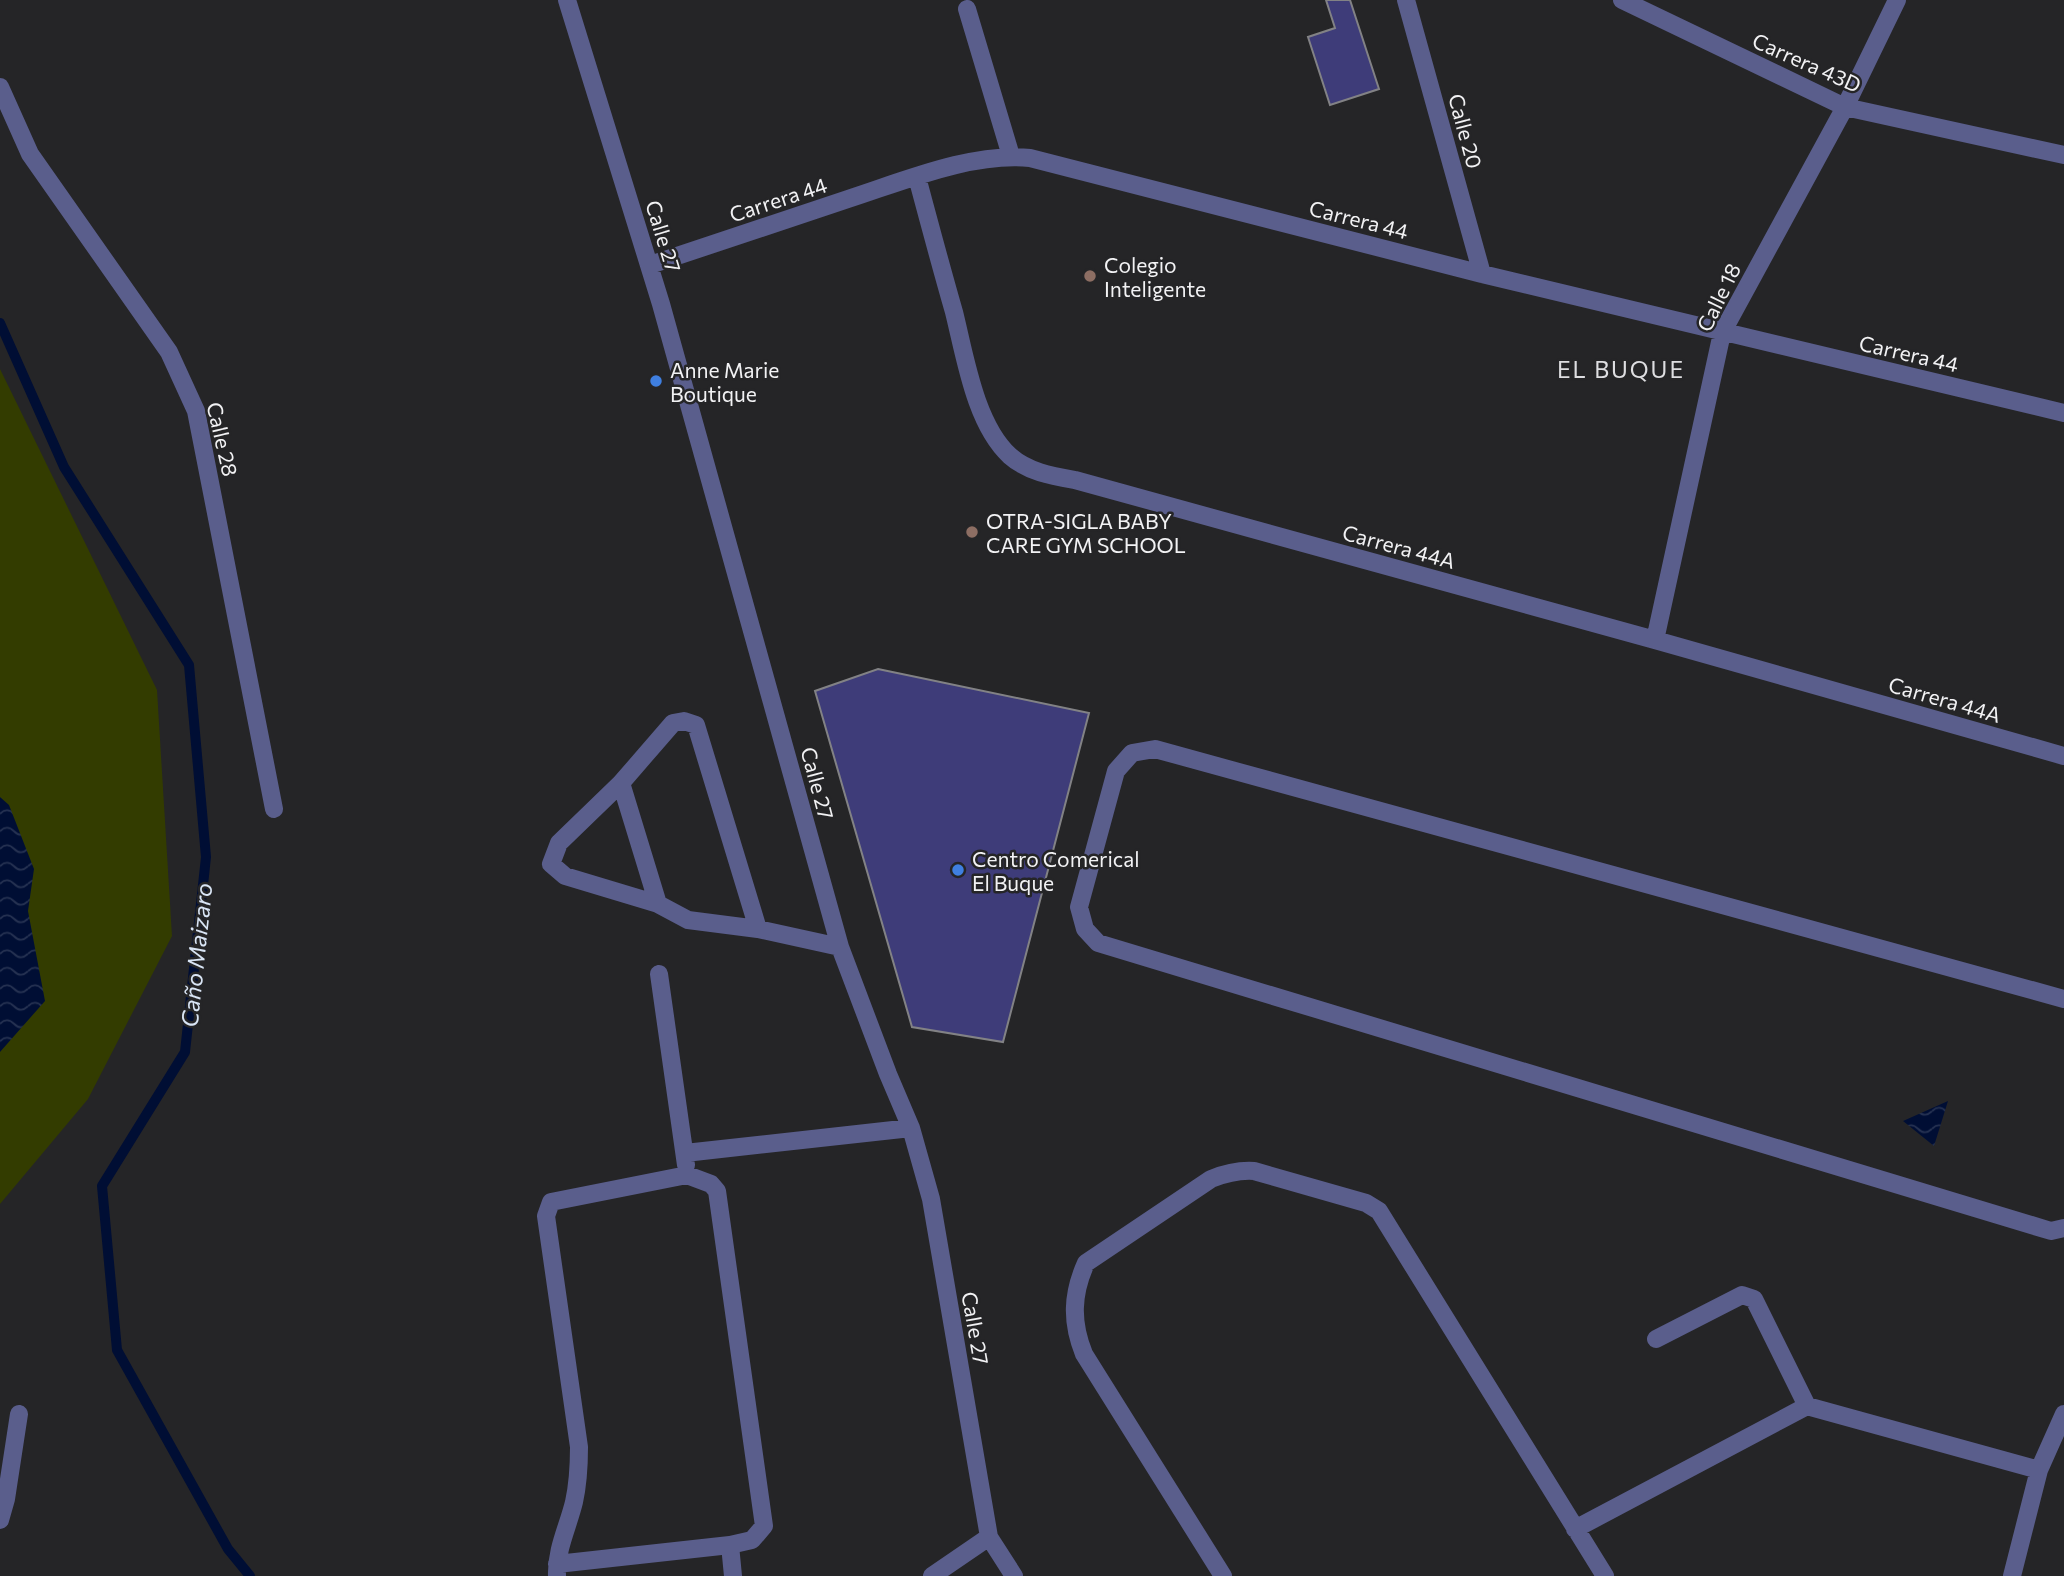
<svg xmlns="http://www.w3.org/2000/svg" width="2064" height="1576" viewBox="0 0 2064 1576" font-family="Commissioner,sans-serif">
<defs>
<pattern id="water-waves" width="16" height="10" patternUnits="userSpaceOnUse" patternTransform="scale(1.75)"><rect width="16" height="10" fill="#000e34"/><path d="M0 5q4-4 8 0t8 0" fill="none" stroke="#263252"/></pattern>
</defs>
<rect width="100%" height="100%" fill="#252527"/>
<path fill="#333c00" d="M0,369L157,690L172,936L88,1099L0,1204Z"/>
<path fill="url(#water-waves)" d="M0,797L9,805L34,869L28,911L45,1001L0,1052Z
M1948,1101L1934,1146L1903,1121Z"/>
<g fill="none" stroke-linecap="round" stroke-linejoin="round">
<path stroke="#000e34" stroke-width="10" d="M0,323L64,467L189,665L206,857L185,1052L102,1186L117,1350L228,1549L250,1576"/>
</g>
<path fill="#3e3c79" stroke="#828285" stroke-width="2" d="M1326,0H1350L1379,89L1330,105L1308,37L1335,28Z
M878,669L1089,713L1003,1042L912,1027L815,691Z"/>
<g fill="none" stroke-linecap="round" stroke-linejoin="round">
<path stroke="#5a5e8c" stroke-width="18" d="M567,0L661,304L840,947L888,1074L911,1128L931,1199L989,1537L1014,1576
M1406,0L1482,274
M1622,0L1845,107L2064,155
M967,9L1011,156
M0,87L30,154L169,352L196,411L274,809
M917,177C929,222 941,267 954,312C965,356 975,424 1010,456C1028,472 1052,476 1075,480L1655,640L2064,756
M650,265C716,243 782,221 848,199C904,181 972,152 1030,158L1482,274L2064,413
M1655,640L1722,333L1845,107L1897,0
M621,783L559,843L551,864L565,876L658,904
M758,929L696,725L684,721L673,723L621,783L658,904L688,920L758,929L840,947
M659,974L686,1165
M2064,999L1155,749L1132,753L1116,771L1079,907L1085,929L1098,943L2051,1231L2064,1228
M685,1153L911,1128
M1656,1339L1742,1295L1754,1299L1807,1406L2039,1470
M0,1520L6,1499L19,1414
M1575,1529L1807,1406
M557,1564L730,1545
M557,1576C556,1549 568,1527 574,1502C578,1484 579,1466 579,1447L546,1216L551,1202L687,1175L711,1184L717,1191L764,1526L752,1540L730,1545L733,1576
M932,1576L989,1537
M1223,1576L1084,1354C1071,1322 1072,1294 1086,1263L1211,1179C1226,1173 1239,1170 1254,1171L1366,1203L1379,1211L1605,1576
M2012,1576L2039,1470L2064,1414"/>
</g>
<g fill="#8d6e63" stroke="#252527" stroke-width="2.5">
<circle cx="1090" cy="276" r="7"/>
<circle cx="972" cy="532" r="7"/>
</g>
<g fill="#3f7fe0" stroke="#252527" stroke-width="2.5">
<circle cx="656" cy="381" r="7"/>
<circle cx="958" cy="870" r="7"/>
</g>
<g text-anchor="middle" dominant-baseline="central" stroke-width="5" stroke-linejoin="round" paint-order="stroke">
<g font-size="21" fill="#f2f2f4" stroke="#252527">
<text transform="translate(1807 62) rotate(24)">Carrera 43D</text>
<text transform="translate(1466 131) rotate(75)">Calle 20</text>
<text transform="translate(778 199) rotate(-18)">Carrera 44</text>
<text transform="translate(1359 219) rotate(14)">Carrera 44</text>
<text transform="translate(664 236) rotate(73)">Calle 27</text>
<text transform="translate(1718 297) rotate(-64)">Calle 18</text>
<text transform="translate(1909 353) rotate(13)">Carrera 44</text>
<text transform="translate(223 439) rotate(77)">Calle 28</text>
<text transform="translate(1399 546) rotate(15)">Carrera 44A</text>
<text transform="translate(1945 699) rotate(16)">Carrera 44A</text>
<text transform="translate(818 783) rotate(75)">Calle 27</text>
<text transform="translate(976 1328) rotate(80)">Calle 27</text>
</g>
<g font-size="21" fill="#f2f2f4" stroke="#252527" text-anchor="start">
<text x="1104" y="264">Colegio<tspan x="1104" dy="24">Inteligente</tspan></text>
<text x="670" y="369">Anne Marie<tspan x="670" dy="24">Boutique</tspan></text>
<text x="986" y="520">OTRA-SIGLA BABY<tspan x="986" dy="24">CARE GYM SCHOOL</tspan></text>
<text x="972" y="858">Centro Comerical<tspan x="972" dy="24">El Buque</tspan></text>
</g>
<g font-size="23" letter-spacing="2" fill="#dedee1" stroke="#252527">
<text x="1621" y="369">EL BUQUE</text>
</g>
<g font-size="23" font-style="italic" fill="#d9e5f5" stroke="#252527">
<text transform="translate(196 955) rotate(-84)">Caño Maizaro</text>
</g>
</g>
</svg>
